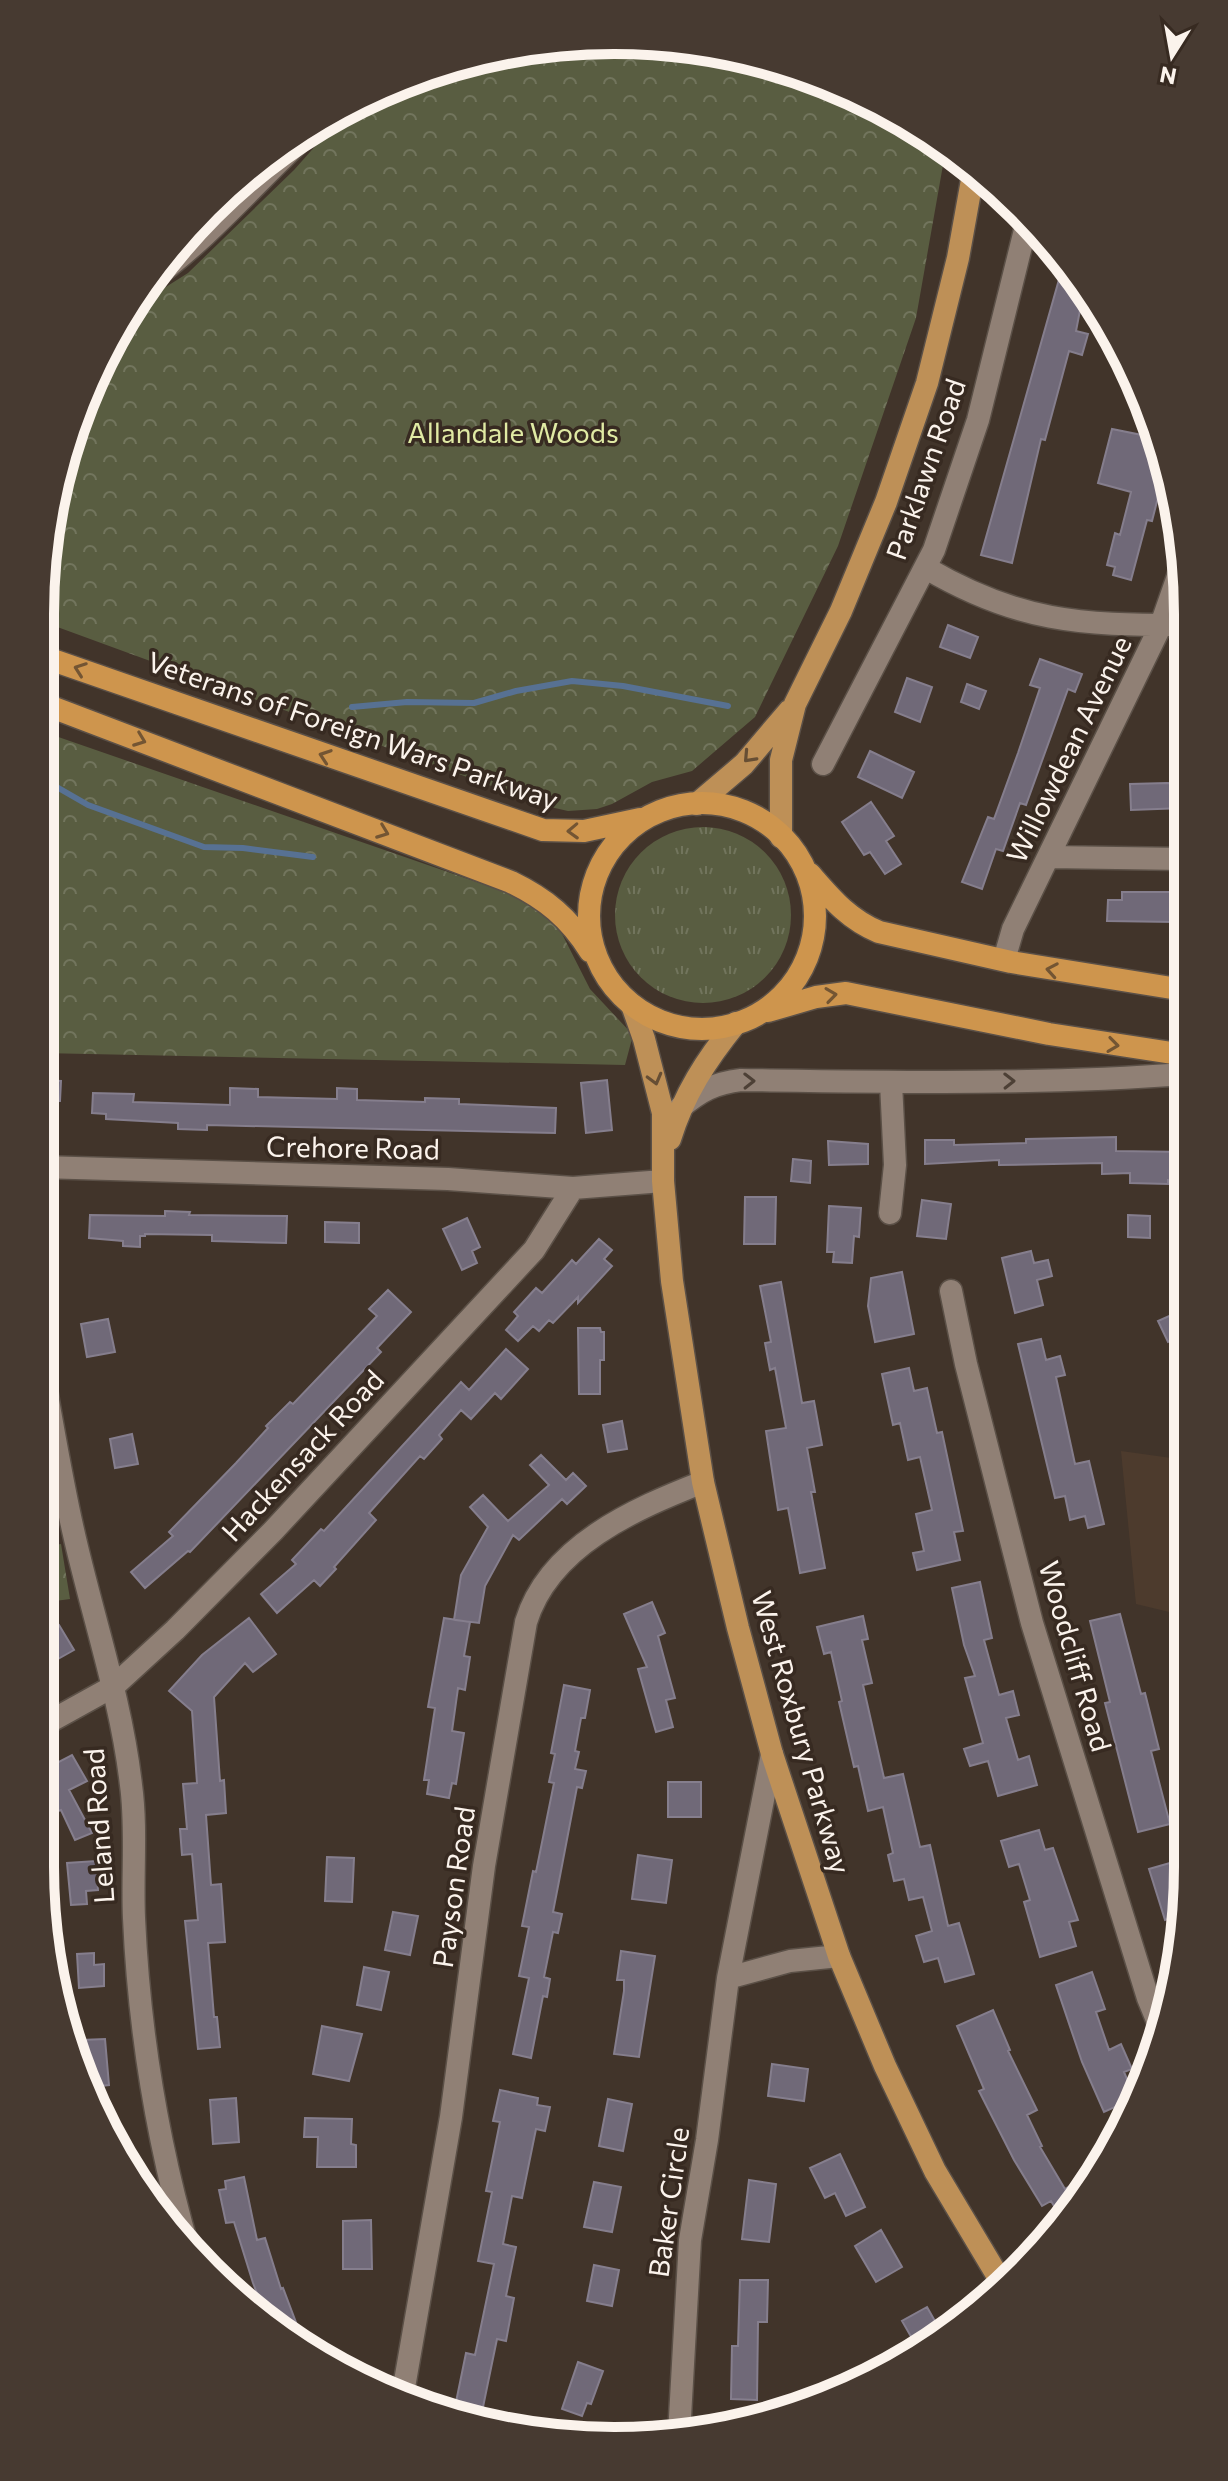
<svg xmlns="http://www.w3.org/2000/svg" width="1228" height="2481" viewBox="0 0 1228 2481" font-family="Commissioner,sans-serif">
<defs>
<pattern id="grass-tufts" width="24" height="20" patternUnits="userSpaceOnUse" patternTransform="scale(2)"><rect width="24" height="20" fill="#595d41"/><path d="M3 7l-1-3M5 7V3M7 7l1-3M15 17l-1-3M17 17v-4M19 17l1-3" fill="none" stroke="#72755d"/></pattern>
<pattern id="forest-crowns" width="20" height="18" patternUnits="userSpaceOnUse" patternTransform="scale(2)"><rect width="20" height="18" fill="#595d41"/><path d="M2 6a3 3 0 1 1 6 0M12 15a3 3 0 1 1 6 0" fill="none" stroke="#72755d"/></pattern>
</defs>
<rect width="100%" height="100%" fill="#41342a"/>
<path fill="#4d3b2d" d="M1121,1451L1186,1460V1616L1136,1604Z"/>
<path fill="url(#grass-tufts)" d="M615 915a88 88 0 1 1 176 0a88 88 0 1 1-176 0Z"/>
<path fill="url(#forest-crowns)" d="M651,41L762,59L867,99L946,148L916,318L838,546L755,717L692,771L652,782L612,804L597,809L568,811L546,806L41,621V577L59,466L99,361L131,309L188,273L294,170L326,134L398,85L429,71L539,45Z
M41,731L526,899L557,924L590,989L633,1035L625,1065L41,1053Z
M61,1544L70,1599L40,1603V1547Z"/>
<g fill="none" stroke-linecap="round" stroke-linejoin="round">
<path stroke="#577193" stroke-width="6" d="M352,707L407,702L474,703L516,691L572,681L623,686L728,706
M41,778L88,805L204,847L243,848L313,857"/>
</g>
<path fill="#706978" stroke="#857e8d" stroke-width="2" d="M1060,276L1079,280L1084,290L1076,331L1088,334L1082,355L1069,351L1045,440L1041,439L1012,563L981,555Z
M1149,411L1165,470L1152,521L1147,520L1131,580L1113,575L1115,567L1107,565L1115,533L1120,535L1131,492L1098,483L1112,429L1142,435Z
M948,625L978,637L970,658L940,647Z
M1040,659L1082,674L1075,692L1068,689L1026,805L1020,803L1003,851L996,849L982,889L962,882L988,817L994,819L1018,753L1040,688L1030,685Z
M907,678L932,687L920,722L895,712Z
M967,684L986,691L979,709L961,702Z
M870,751L914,772L902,798L858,777Z
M1167,783L1184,784V808L1131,810L1130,784Z
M871,802L894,836L886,841L901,864L885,874L870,852L864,855L842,822Z
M1122,892H1174V922L1107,921L1108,900H1122Z
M41,1080L61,1081L60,1101H41Z
M607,1080L612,1130L586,1133L581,1083Z
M230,1088L258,1089V1097L337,1099V1088L357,1089V1100L425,1102V1098L459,1099V1104L556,1108L555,1133L207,1125V1130L178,1129V1123L106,1119V1114L92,1113L93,1093L134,1094L133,1102L230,1105Z
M1116,1137V1151L1185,1152V1181L1168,1180V1184L1130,1183V1173L1102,1174V1163L999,1165V1160L925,1164V1140H954V1145L1026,1143V1139Z
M828,1141L868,1144V1164L829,1165Z
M793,1159L811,1161L810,1183L791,1181Z
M745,1197H776L775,1244H744Z
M922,1200L951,1204L946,1239L917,1236Z
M829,1206L861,1208L859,1237L854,1236L852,1263L833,1262L834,1252H827Z
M165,1211L190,1212L189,1215L287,1216L286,1243L212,1241V1235L145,1234V1236H140V1247L123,1246V1241L89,1238L90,1215L165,1216Z
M1128,1215L1150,1216V1238L1128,1237Z
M467,1218L480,1247L472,1251L477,1263L462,1270L443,1229Z
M325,1222L359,1223V1243L325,1242Z
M599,1239L612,1250L604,1259L612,1266L578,1303V1297L553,1323L549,1320L539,1331L533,1326L518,1341L506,1330L518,1316L514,1312L536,1288L542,1293L572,1260L576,1264Z
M1031,1251L1034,1263L1048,1260L1052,1276L1037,1280L1043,1305L1015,1313L1002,1258Z
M902,1272L914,1334L875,1342L868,1306L871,1278Z
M781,1282L802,1403L814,1401L822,1445L807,1448L815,1492H811L825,1568L800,1573L788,1508L778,1510L766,1431L786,1428L775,1368L770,1370L765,1343L771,1342L760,1286Z
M388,1290L411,1312L377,1348L381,1352L190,1552L188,1551L145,1588L131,1572L173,1536L169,1532L236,1463L268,1428L266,1426L290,1402L293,1404L377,1316L369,1309Z
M1178,1312L1185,1328V1334L1168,1342L1158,1321Z
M108,1319L115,1352L87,1357L81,1324Z
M578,1328H600L601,1332H604V1360H600V1394H579Z
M1041,1339L1046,1360L1060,1356L1065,1375L1056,1377L1075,1464L1089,1461L1104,1524L1088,1528L1085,1516L1070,1520L1065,1496L1055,1498L1018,1344Z
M506,1349L528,1369L501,1399L495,1393L471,1419L461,1410L439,1435L442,1439L424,1459L420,1456L369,1513L376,1520L334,1567L336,1569L320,1586L314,1580L277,1613L261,1594L296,1564L292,1560L321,1529L324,1531L461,1382L469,1390Z
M909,1368L914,1391L927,1388L937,1433L942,1432L963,1531L954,1532L960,1560L917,1570L913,1553L924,1551L916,1514L932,1510L920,1457L908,1460L900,1423L893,1425L882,1374Z
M622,1421L627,1449L608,1452L603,1425Z
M132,1434L138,1464L115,1468L110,1439Z
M541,1455L566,1480L573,1473L586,1486L567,1504L562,1499L519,1540L513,1535L485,1586L479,1623L454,1620L461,1575L488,1527L470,1507L483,1495L508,1521L549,1485L530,1465Z
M980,1582L992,1638L984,1640L999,1695L1013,1691L1019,1715L1006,1718L1018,1760L1029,1756L1037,1785L998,1796L988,1761L970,1766L964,1749L983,1743L965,1678L975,1676L964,1645L952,1588Z
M652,1602L665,1633L658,1636L675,1698L666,1700L673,1727L656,1732L638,1669L647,1667L624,1614Z
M1120,1614L1141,1694L1145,1693L1159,1749L1151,1751L1170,1824L1138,1832L1105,1703L1110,1702L1090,1621Z
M863,1616L868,1639L862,1640L872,1683L863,1685L884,1778L903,1774L920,1847L930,1845L948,1926L959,1923L974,1974L945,1982L938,1958L924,1962L916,1936L932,1931L923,1897L909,1900L904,1879L894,1881L888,1855L893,1853L883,1807L868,1811L858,1766L854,1767L839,1702L842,1701L831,1652L824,1654L817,1627Z
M249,1618L276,1654L253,1672L245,1663L214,1697L220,1781L224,1780L226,1813L206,1815L211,1885L221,1884L225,1942L208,1943L214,2017H217L220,2047L198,2049L185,1921L198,1920L192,1854L182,1855L180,1829H187L183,1784L197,1783L192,1711L169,1691L202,1655Z
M444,1618L470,1622L464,1656L470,1657L465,1690L458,1688L452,1731L464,1733L456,1784L452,1783L449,1798L427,1794L429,1780H424L435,1708L428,1707Z
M59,1625L74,1650L40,1669V1636Z
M564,1685L590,1690L585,1718H581L575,1751L579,1752L575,1769L586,1771L582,1788L577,1787L560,1876L553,1912L562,1914L558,1933L553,1932L544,1977L550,1979L547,1997L543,1996L531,2058L513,2054L529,1978L519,1976L529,1927L522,1926L533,1871L536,1872L554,1783L549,1782L555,1754L551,1753Z
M72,1755L87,1781L69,1790L92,1833L75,1840L61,1810L58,1811L40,1779L42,1771L40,1767L53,1761L55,1764Z
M668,1782H701V1817H668Z
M1039,1830L1045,1850L1053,1848L1078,1920L1069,1922L1076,1946L1040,1957L1024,1902L1030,1900L1019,1864L1009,1867L1001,1841Z
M638,1855L672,1860L666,1903L632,1899Z
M327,1857L354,1858L352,1902L325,1901Z
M1187,1858L1185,1913L1165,1920L1149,1869Z
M96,1861L98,1890L86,1891L87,1904L71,1905L67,1863Z
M393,1912L418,1916L410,1955L385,1950Z
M621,1951L655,1956L639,2057L614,2054L624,1991V1980H617Z
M94,1953V1965L104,1964V1986L79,1988L77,1954Z
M364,1967L389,1972L381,2010L357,2005Z
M1092,1972L1105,2009L1096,2012L1109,2050L1121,2044L1132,2069L1124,2072L1135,2098L1104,2112L1082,2062L1056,1985Z
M993,2010L1010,2050L1008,2051L1037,2110L1027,2115L1042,2146L1040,2147L1065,2189L1092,2172L1060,2216L1051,2201L1042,2206L1014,2160L979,2091L984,2089L957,2026Z
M322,2026L362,2034L349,2081L313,2074Z
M105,2039L109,2085L92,2087L91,2078L85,2079L83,2076L81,2040Z
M772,2064L808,2069L804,2101L768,2096Z
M500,2090L538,2098L537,2105L550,2107L545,2131L536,2129L522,2198L512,2196L503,2244L516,2247L506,2296L514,2298L506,2341L497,2339L483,2407L456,2402L466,2353L475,2355L494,2264L478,2261L492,2192L486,2191L500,2122L493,2121Z
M236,2098L239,2142L213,2144L210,2100Z
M608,2099L632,2104L623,2151L599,2146Z
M305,2118L352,2119L351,2144L356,2145V2167H317L318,2137H304Z
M840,2154L865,2207L846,2216L835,2193L825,2198L810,2168Z
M244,2177L257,2240L265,2238L281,2289L283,2288L306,2349L268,2322L253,2283L234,2222L226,2223L219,2190L226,2189L225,2181Z
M749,2180L776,2184L769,2242L742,2239Z
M594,2182L621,2187L612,2232L584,2227Z
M371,2220L372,2269H343V2221Z
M881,2230L902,2267L876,2282L855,2246Z
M594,2265L619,2270L612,2306L587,2301Z
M740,2280H768L767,2322H758L757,2400L731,2399L732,2346H738Z
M927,2307L940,2330L917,2347L902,2321Z
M578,2362L603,2371L591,2404L587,2403L582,2416L562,2409Z"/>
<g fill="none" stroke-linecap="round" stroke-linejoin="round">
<g stroke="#5b5047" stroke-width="25">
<path id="minor" d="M148,282C214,235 264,172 324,119
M926,568C1018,622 1080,625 1183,625
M823,764L934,550L978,420L1027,222
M1050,857L1184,859
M1004,960L1013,929L1161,625L1183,562
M680,1108C700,1091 715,1083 741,1080C889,1082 1037,1085 1185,1074
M41,1167L448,1179L573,1188L663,1181
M890,1213L895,1165L891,1083
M951,1291L966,1364L1032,1623L1148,1998L1162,2032
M40,1357C51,1414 60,1473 73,1530C92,1615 121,1698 131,1785C137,1829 132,1874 134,1918C139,2030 157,2140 188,2248
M40,1727L114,1686L175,1630L273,1531L534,1250L573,1188
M728,1978L772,1754
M403,2393L451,2117L484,1866L526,1622C549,1546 634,1509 703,1482
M682,2436L680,2417L690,2240L707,2140L728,1978L790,1961L839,1956"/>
</g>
<g stroke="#5b5047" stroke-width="25">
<path id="primary" d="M697,804L744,764L789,711
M781,837V760L795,704L841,611L886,502L927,383L958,258L974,169
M632,1005L644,1039L663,1113V1181L672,1281L703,1482L738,1628L772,1754L839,1956L885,2066L935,2171L1003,2285
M670,1139C684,1094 706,1060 736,1023"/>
</g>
<g stroke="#5b5047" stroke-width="25">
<path id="trunk" d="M41,656L543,830L584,831L640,819
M41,703L511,882C546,899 569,918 590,951
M589 916a113 113 0 1 1 226 0a113 113 0 1 1-226 0Z
M810,874C831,898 848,919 879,932L1011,962L1184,990
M768,1011L816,997L846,993L1049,1034L1185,1055"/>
</g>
<use href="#minor" stroke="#908075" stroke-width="22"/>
<use href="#primary" stroke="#be9057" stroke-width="22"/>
<use href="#trunk" stroke="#ce954d" stroke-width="22"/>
</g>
<defs><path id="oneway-chevron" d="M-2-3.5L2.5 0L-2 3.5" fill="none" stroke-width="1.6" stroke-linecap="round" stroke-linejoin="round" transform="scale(2)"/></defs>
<g stroke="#735533">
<use href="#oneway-chevron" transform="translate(80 669) rotate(-160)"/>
<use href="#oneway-chevron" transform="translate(140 740) rotate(21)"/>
<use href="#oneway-chevron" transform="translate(325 756) rotate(-161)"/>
<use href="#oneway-chevron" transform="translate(573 831) rotate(178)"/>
<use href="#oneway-chevron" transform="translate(383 832) rotate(21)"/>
<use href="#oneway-chevron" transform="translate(1052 970) rotate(-170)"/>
<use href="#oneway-chevron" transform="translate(831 995) rotate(-8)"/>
<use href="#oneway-chevron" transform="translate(1113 1045) rotate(8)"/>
</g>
<g stroke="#664e34">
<use href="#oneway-chevron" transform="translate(749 757) rotate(133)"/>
<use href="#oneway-chevron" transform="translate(655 1079) rotate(75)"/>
</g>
<g stroke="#4d4036">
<use href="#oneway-chevron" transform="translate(749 1081) rotate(-1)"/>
<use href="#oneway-chevron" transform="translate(1009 1081) rotate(-1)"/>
</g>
<g text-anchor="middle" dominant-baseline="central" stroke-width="7" stroke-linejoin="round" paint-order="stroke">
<g font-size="28" fill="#e0eaa4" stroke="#372a21">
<text x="513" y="432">Allandale Woods</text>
</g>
<g font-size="28" fill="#fbf3ec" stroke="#372a21">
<text transform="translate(925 469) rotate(-71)">Parklawn Road</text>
<text transform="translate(353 730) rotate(19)">Veterans of Foreign Wars Parkway</text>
<text transform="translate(1068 749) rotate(-64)">Willowdean Avenue</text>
<text transform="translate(353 1147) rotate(1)">Crehore Road</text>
<text transform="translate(302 1455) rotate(-47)">Hackensack Road</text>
<text transform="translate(1076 1656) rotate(74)">Woodcliff Road</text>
<text transform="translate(802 1732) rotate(74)">West Roxbury Parkway</text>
<text transform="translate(98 1826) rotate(-94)">Leland Road</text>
<text transform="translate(453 1887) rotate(-82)">Payson Road</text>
<text transform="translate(668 2202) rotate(-82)">Baker Circle</text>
</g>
</g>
<path d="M0 0H1228V2481H0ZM614 54H614A560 560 0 0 1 1174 614V1867A560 560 0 0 1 614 2427H614A560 560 0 0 1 54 1867V614A560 560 0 0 1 614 54Z" fill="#473a31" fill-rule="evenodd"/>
<path fill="none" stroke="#fbf3ec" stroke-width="10" d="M614 54H614A560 560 0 0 1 1174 614V1867A560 560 0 0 1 614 2427H614A560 560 0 0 1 54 1867V614A560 560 0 0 1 614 54Z"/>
<g transform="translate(1172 56) rotate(191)" stroke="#372a21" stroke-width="6" paint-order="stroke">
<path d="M0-6L14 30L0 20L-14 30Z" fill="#fbf3ec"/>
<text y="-12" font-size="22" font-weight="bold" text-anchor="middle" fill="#fbf3ec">N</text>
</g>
</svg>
